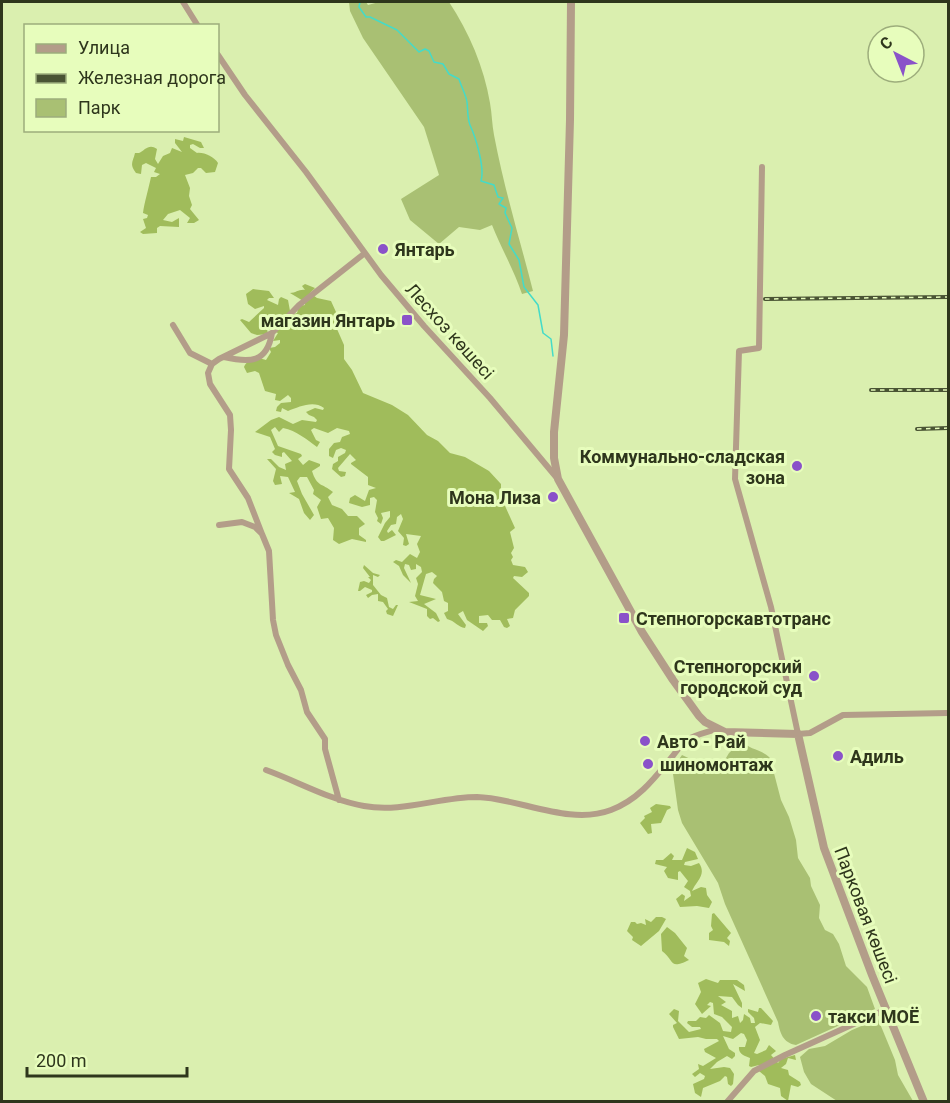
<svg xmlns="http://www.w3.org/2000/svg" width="950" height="1103" viewBox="0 0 950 1103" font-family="Roboto,sans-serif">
<rect width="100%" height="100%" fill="#daefaf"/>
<path fill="#a9c073" d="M349,2H366L368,5L379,2H449C469,32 484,67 490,103C492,114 492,125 494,135C504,188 520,240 533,291L522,294C514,270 501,248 492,225L480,230L459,227L439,244L410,220L401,199L439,175L424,127L363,38L350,11Z
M742,741C749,750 762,749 770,758L781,800L789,817L796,840L798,858L810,878L811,886L820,905L819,918L825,930L833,934L839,944L846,966L867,987L875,1009L796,1045C783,1043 780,1033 778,1022L725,904L718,883L682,823L678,810L673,774L675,765L682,755L701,764L723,763L729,753Z
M878,1019L895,1060L898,1075L913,1101H837L811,1084L804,1072L800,1057L809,1049L825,1046L852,1030Z"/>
<path fill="#a0bc5b" d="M184,137L201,142L204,148H200L193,144L190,145V148L197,153C204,152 214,157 218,163L215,172L206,173L201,168H198L193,173L185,175L190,188L189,196L192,205L190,209L199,220L194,223H187L190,218L180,210L168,214L163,220L172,222L179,218V227L160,226L157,228V233L143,234L140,232L146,228L143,219L147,218L148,215L143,213C144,204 149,187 151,177H156L160,174L154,172L156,168L146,163L142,165L141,174L136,173C129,164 133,162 135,153H139C145,150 149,143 157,149L155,159L158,164L163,156L170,153L172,148L182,152L175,143V139L183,141Z
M305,284L315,288L310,293L317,298L331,301L336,312L337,329L344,345V359L352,370L363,393L392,405L408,415L427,435L438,441L450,453L465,457L489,471L501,484V497L515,528L510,532L514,548L511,553L513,557L511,560L513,565L525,567L528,572L522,577L514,576L513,578L529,593V596L515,610L513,618L507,619L510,626L507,628L504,627L500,620H492L488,615L479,616V623H487L488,626L483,631L467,620L463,611L458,614L466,625L465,628C458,627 455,621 447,619L444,613L448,611V603L444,601L442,592L433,583L434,579L437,576L432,572L426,574L420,595L436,599L424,604L436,613L440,621L438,622L433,618L430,619L427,616V609L409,602L418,601L415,596L418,584L416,578L422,572L421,567L416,564V569L411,570L409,565L405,564L404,568L411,583L403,575L399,566L393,562L396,560L402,562L410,554L417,558L420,552L417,544L421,536L406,534L409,544L406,546L403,545L404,538L398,531L403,519L401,514L397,517L396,524L391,525L387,531L388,533L392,530L396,535L384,541H381L378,537L385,523L390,517V511L381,513L383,518L381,524L377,521L378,518L375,512L377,500L374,497L370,498V505L362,507L349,503L350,498L355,495L365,501L369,490L376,488L368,485V477L351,464V463L356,460L350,454L338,468L339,471L346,472L345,476L341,477L332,469L333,464L338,461V457L345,453L346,450L341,448L336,450L333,458L329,456V449L334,443L340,442L342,437L350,434L349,431L337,428L328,433L314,428L311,430L316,440L320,442L317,447C306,439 297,431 283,428L279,432L275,427L271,430L278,446L301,454L302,456L298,459L303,465L309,460L320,464V466L312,471C317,487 322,483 333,492L328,497L332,505L342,509L348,516H357L365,524L359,528V535L366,540V542L352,539L339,544L333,540L334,528L328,518L321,519L317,507L321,500L313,494L314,490L307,477H300L297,481L302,494L314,515L310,520L304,513L299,499L289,493L295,492L288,477L280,476L282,484L275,485L273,481L276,469L267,459H271L279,467L286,470L285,464L292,461L284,452L282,453V457L275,455L272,452L275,449L270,437L255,432L271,420L279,417L293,424L302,420L316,422L317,420L314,417L309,415L306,412L315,408L323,410L324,408C313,400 299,407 288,411L282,408L281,412L276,411L277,407L281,403L291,402V398L288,395L280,401L275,400L276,394L265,391L259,373L255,371L247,373L244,367C247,359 258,357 266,360L271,352L269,348L275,347L280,343V340L273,341L278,333L267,329L268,334L257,335L251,333L240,320L242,319L249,322L264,308V306L255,309L248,304L246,294L253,289L269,291L274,298H269L267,300L278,305L279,299L281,297L288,300L290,311L294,314L297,313L299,306L305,305V302L290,293C296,293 299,289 305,290L302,286Z
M364,565L373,573L380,575L378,577L373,575V585L381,595L387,598L389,607L393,609L396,605H398L393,616L387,614L386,611L388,609L383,602L378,601V594L372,595L368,598L366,595L372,592V590L365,587L360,591H358L360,582L364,581L369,583L371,580L368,577H370L363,568Z
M656,804L670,806L671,808L667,810L661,823L651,824L652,833L648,834L640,823L645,818L644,816L652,812L650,808Z
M687,848L695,852L698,859L685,862L684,865L691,866L699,863C707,875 696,881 692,891L701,887L706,888L707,895L712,902L709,908L697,906L680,907L676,899L682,894L685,896L684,901L691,896L690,891L684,887L688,881L680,871L678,872V880L668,878L664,871L667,867L655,864L656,860H663L671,853L674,856L672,860H682Z
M714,913L731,933L727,938L730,941L729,946L724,942L709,940V933L713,930L711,926L712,914Z
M656,917H662L666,919L659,931L641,946L632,940L633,937L627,931L631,922H635L637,924L641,923L646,925L645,919L651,922Z
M667,927L675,933L687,948L684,956L689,960C669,970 675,961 662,951L661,934Z
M706,979L718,983L720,980H737L744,985L745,991L733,984L742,1003V1008L738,1005L732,997L718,996L726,1002L721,1005L732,1011V1018L738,1016L740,1023L743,1020L744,1014L750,1018L751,1023H755L754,1018L748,1012V1009L758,1012L759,1008H761L773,1021L771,1025L760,1023L755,1027L760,1040L754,1053L757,1054L766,1050L769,1045L776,1051L771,1055L778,1063L781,1059L795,1055L796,1060L788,1058L786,1064L781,1068L788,1070L789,1075L800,1082L801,1085L798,1087L791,1085L788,1101L781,1096L780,1088L768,1084L765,1076L759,1071V1065L751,1067L749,1066L750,1058C745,1056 738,1054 739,1047H745L747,1040L744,1034L741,1033L733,1039L723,1036L729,1049L735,1053V1056L732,1059L727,1056L717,1062L710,1069L724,1067L730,1068L734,1074L733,1084L731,1086L728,1084L727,1077L725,1076L720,1081L703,1088L701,1097L695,1093L693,1084L704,1079L705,1076L700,1073L695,1077L692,1074L699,1069L698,1064L703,1066L716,1058L705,1052L704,1049L719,1041L717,1039H706L698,1037L679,1039L673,1027V1025L677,1023L669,1014L674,1009L679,1011L678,1021L689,1032L701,1029L700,1027H692L687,1023L688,1021H696L700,1017L706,1018L709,1015L720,1023L723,1031L731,1032L732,1027L722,1017L714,1014L713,1003L710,1002L707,1005L711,1006L702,1014L695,1004L701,992L698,983Z"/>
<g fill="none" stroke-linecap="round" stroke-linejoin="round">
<path stroke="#44dbc8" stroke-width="1.5" d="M360,2L359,7L366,17H370L397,30L419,52L425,49L429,51L434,62L443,64L449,74L459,79C461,86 466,95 467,102C468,109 467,117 470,125C476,138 485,168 481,181L494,185L498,197L503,198L499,204L506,208L505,213L512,228L509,244L519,260L524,287L538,305L543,333L551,339L553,356"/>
<path stroke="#b39d89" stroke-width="6" d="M183,2L198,26
M218,55L245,95L306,172L381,275L424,326L490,398L557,478
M762,167L759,348L739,351L735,479L771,607L798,734L810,733L843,715L948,713
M173,325L190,353L212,364
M224,357C250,363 267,363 272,333
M219,525L242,522L255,527L262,534L269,551L273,620L276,635L288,665L301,690L307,712L325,739V749L339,800
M262,534L248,498L229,469L231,430L230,415L210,384L208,373L212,364L219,359L272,333L299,305L365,253
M266,770C299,782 330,800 364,806C402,813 439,797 477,797C519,798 569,826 611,810C638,800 654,779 672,757C676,752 681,744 687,740C694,735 708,732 717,729
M727,1102L754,1071L785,1055L887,1009"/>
<path stroke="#b39d89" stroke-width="8" d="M571,2L570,120L564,335L554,432V458L558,479L642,632L673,680L699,716L705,722L725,732L798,734L824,848L872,975L924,1102"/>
<g stroke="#4a5434" stroke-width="4">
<path id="rail" d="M765,299L948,297
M871,390H948
M917,429L948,428"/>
</g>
<use href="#rail" stroke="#e7fdbc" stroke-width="1.5" stroke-dasharray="4.5" stroke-linecap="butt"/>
</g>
<g fill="#8a52c9" stroke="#e7fdbc" stroke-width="2">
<circle cx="383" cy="249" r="6"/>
<rect x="401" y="314" width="12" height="12" rx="3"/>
<circle cx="797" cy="466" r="6"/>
<circle cx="553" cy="497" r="6"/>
<rect x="618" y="612" width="12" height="12" rx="3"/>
<circle cx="814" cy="676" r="6"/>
<circle cx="645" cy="741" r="6"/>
<circle cx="838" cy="756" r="6"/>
<circle cx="648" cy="764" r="6"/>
<circle cx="816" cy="1016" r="6"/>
</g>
<g text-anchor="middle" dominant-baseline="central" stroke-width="6" stroke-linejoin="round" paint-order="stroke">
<g font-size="18" font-weight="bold" fill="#2e361c" stroke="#e7fdbc" text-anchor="start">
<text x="395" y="249">Янтарь</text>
<text x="395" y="320" text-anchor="end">магазин Янтарь</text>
<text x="785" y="456" text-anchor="end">Коммунально-сладская<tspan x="785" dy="21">зона</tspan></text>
<text x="541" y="497" text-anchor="end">Мона Лиза</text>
<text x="636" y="618">Степногорскавтотранс</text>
<text x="802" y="666" text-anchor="end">Степногорский<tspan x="802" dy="21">городской суд</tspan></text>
<text x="657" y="741">Авто - Рай</text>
<text x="850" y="756">Адиль</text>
<text x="660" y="764">шиномонтаж</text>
<text x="828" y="1016">такси МОЁ</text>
</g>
<g font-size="18" fill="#2e361c" stroke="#e7fdbc">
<text transform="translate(450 331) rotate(48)">Лесхоз көшесі</text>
<text transform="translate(866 915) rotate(69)">Парковая көшесі</text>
</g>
</g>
<rect width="950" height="1103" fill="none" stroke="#2e361c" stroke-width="6"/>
<rect x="24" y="24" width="195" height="108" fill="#e7fdbc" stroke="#9dad7c" stroke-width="1.5"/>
<rect x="36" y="44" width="30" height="9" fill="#b39d89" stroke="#9dad7c" stroke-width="1.5"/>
<text x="78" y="54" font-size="18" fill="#2e361c">Улица</text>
<rect x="36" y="74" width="30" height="9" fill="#4a5434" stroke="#9dad7c" stroke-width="1.5"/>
<text x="78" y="84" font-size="18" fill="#2e361c">Железная дорога</text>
<rect x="36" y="99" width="30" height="18" fill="#a9c073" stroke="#9dad7c" stroke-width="1.5"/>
<text x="78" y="114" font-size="18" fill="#2e361c">Парк</text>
<g transform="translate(896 54) rotate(318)"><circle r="28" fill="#e7fdbc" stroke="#9dad7c" stroke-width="1.5"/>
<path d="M0-4.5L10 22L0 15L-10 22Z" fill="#8a52c9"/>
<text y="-9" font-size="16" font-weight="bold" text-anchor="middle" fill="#2e361c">С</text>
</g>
<path d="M27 1067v9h160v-9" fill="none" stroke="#2e361c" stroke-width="3"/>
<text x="36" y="1067" font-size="18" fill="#2e361c" stroke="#e7fdbc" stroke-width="4.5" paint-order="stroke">200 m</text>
</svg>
